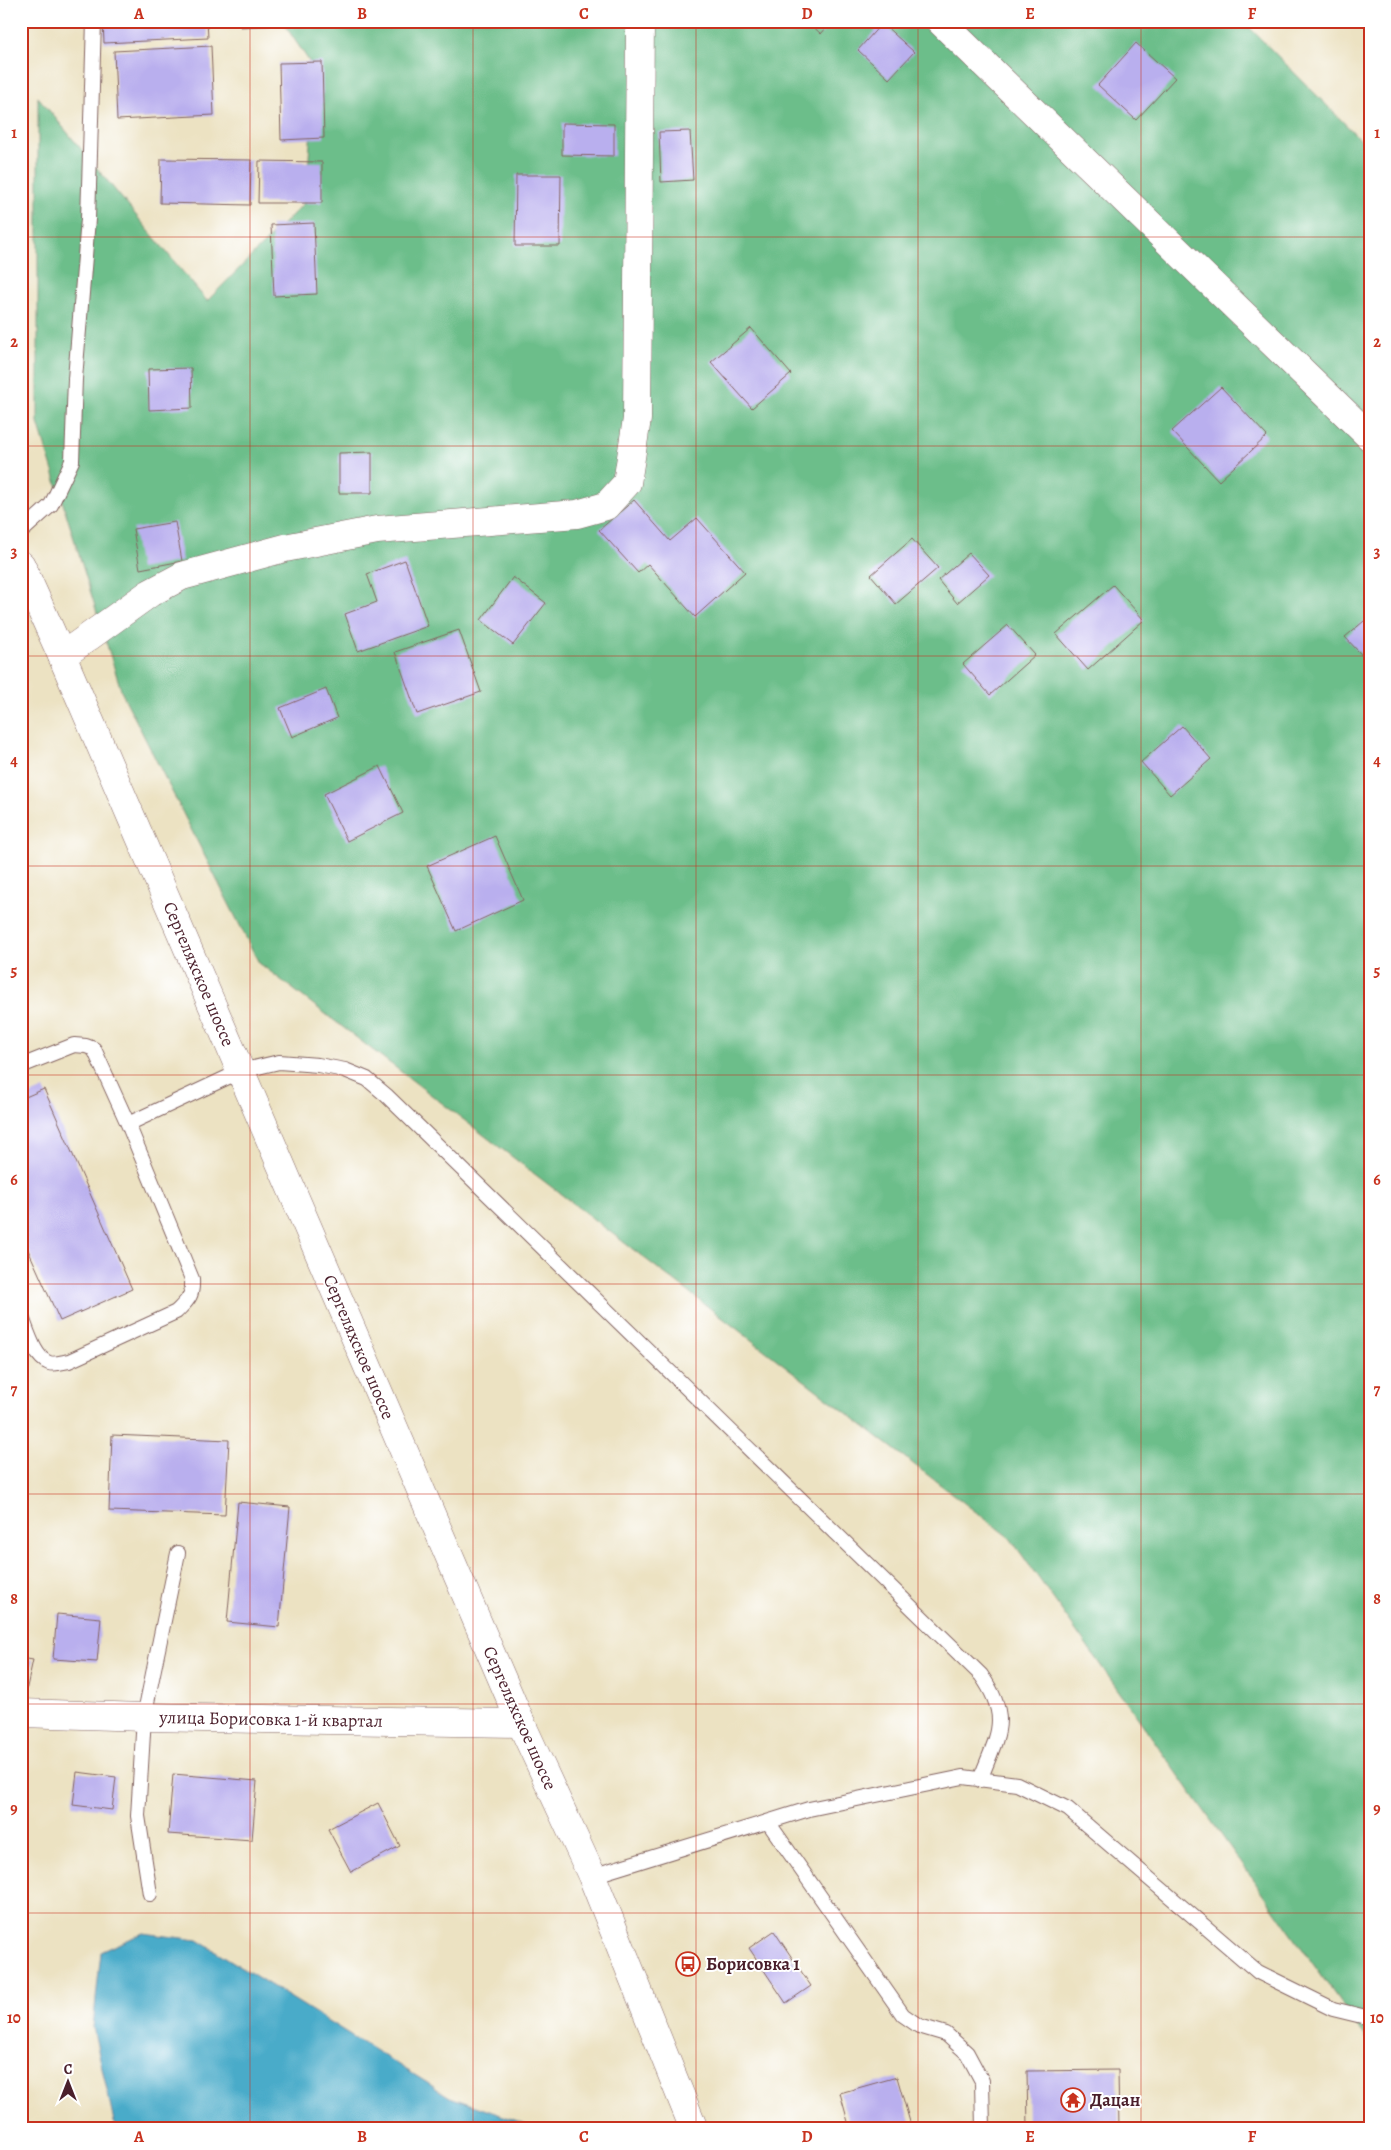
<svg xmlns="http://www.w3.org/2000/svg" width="1391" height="2150" viewBox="0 0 1391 2150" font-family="Alegreya,serif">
<rect width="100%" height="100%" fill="#fff"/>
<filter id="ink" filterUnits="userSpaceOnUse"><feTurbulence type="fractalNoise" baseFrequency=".02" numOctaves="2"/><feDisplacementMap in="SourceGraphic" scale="10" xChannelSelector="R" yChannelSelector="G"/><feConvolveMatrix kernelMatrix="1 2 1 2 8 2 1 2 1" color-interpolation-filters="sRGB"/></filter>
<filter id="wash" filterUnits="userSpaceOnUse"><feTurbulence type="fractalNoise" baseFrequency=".0096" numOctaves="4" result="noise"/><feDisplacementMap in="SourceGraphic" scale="20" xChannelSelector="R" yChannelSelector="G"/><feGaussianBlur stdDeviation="1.12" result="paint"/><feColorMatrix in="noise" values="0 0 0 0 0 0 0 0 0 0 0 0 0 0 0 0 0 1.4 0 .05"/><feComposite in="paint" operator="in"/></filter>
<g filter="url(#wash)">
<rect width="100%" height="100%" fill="#ece2c2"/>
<path fill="#6cbe8a" stroke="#5b6e5a" d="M282,21H1243L1370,149V2044L1010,1538L259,963L122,693L38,423V97L207,301L306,201L315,70Z"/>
<path fill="#4aabc9" stroke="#4a657a" d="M143,1933L198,1940L450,2097L540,2129H118L114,2122L93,2027L101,1952Z"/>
<g id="blocks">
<path fill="#b9afee" d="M103,21H207L208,38L104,43Z
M240,21H283V25L240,27Z
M807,21H832L821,34Z
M882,23L914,52L889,79L858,50Z
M1136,43L1175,78L1136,120L1098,85Z
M211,46L214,115L117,120L114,51Z
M322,62L324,138L281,140L279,63Z
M562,123L614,124V156L562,155Z
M690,131L693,180L661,182L659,132Z
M161,159L251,160L250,205L160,203Z
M259,161L322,162V203H258Z
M516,175H561L560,246H515Z
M314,223L317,294L274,296L271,225Z
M751,328L791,374L752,408L711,362Z
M191,368L192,408L149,410L148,369Z
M1221,387L1267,436L1219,481L1172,431Z
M372,452V493H339V453Z
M634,500L670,541L697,518L745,572L695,617L648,564L638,573L599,530Z
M175,522L182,561L140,569L133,529Z
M912,539L938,568L896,604L871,575Z
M969,553L989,575L957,603L938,580Z
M405,560L428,626L358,651L345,614L377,602L367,574Z
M513,577L546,603L513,645L481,620Z
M1113,585L1144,620L1088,670L1056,634Z
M1370,616V664L1345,637Z
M1008,625L1035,655L990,695L963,664Z
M459,630L481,692L417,714L395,652Z
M326,689L337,718L292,737L280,708Z
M1182,726L1211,759L1170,795L1141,762Z
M380,766L403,813L347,841L324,794Z
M495,836L523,900L456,931L427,866Z
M44,1089L132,1289L60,1321L21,1234V1099Z
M112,1435L229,1440L225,1515L109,1511Z
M238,1502L290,1507L279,1627L227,1622Z
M57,1614L101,1618L97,1662L53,1659Z
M21,1658L33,1660L25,1696L21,1695Z
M77,1772L116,1777L112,1810L73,1805Z
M173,1774L257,1781L252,1840L168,1834Z
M378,1803L400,1846L351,1872L328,1829Z
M774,1931L811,1986L786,2003L749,1948Z
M1118,2070L1119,2129H1028L1027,2071Z
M897,2077L912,2129H850L840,2093Z"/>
</g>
</g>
<g filter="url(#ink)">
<use href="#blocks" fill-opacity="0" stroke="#836360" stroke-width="1"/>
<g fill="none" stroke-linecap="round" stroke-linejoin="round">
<g stroke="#836360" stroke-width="16">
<path id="service" d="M21,532L51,505L72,461L75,379L88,219L94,21
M21,1066L74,1045L86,1046L94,1049L128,1124L192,1279C193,1297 188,1300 176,1312L69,1361C63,1362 55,1365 49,1363C34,1358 27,1329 21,1315
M128,1124L241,1071L279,1062L318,1065L345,1070L367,1079L386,1095L981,1675C1012,1719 997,1735 980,1780
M768,1822L903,2015L919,2026L946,2034L967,2053L982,2081L983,2129
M592,1876L809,1809L963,1777L1017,1784L1068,1809L1258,1972L1333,2009L1370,2018
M150,1894L138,1816L144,1717L178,1553"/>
</g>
<g stroke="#836360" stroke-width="29">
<path id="minor" d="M940,21L1370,437
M62,656L150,593L182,576L285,548L377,530L577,514L606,506L627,483L637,419L640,21
M21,1713L144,1717L521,1723"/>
</g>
<g stroke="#836360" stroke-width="29">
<path id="secondary" d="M21,565L62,656L521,1723L592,1876L694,2129"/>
</g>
<use href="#service" stroke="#fff" stroke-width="14"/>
<use href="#minor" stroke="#fff" stroke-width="28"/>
<use href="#secondary" stroke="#fff" stroke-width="28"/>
</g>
</g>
<path fill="none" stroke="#c8321e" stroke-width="1" stroke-opacity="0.55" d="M250,21V2129M473,21V2129M696,21V2129M918,21V2129M1141,21V2129M21,237H1370M21,446H1370M21,656H1370M21,866H1370M21,1075H1370M21,1284H1370M21,1494H1370M21,1704H1370M21,1913H1370"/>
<defs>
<g id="bus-ring" transform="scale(1.25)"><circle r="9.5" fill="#fff" stroke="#c8321e" stroke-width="1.5"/><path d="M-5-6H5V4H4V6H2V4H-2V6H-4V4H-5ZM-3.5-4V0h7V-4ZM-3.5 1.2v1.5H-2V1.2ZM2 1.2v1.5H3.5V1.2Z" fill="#c8321e"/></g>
<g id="temple-ring" transform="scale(1.25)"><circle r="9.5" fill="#fff" stroke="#c8321e" stroke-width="1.5"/><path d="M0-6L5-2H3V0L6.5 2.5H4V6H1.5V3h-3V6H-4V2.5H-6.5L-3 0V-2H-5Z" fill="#c8321e"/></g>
</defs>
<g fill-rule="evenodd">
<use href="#bus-ring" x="688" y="1964"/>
<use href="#temple-ring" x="1073" y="2100"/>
</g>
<g text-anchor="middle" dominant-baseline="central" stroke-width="4" stroke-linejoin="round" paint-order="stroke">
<g font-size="18" fill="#4a1f2b" stroke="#fff">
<text transform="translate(199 974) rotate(67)">Сергеляхское шоссе</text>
<text transform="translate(359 1347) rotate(67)">Сергеляхское шоссе</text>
<text transform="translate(520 1718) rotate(66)">Сергеляхское шоссе</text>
<text transform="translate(271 1719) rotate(1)">улица Борисовка 1-й квартал</text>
</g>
<g font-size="18" font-weight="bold" fill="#4a1f2b" stroke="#fff" text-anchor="start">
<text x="706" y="1964">Борисовка 1</text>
<text x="1090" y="2100">Дацан</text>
</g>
</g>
<rect width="1391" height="2150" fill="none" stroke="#fff" stroke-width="55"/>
<g transform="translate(68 2082)" stroke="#ffffff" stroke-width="4" paint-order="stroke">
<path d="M0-4L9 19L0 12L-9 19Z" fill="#4a1f2b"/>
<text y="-8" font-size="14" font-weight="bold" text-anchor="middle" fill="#4a1f2b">С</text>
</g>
<rect x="28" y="28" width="1336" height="2094" fill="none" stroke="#c8321e" stroke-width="2"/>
<g font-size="16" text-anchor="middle" font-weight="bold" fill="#c8321e">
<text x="139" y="19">A</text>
<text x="362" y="19">B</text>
<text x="584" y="19">C</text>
<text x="807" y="19">D</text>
<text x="1030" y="19">E</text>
<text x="1252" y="19">F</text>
<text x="14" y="138">1</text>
<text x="1377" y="138">1</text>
<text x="14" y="347">2</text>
<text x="1377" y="347">2</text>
<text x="14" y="557">3</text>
<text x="1377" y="557">3</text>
<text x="14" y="766">4</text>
<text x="1377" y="766">4</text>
<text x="14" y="976">5</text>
<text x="1377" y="976">5</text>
<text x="14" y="1185">6</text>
<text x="1377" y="1185">6</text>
<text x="14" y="1395">7</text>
<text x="1377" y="1395">7</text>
<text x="14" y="1604">8</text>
<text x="1377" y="1604">8</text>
<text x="14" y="1814">9</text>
<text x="1377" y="1814">9</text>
<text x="14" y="2023">10</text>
<text x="1377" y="2023">10</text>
<text x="139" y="2142">A</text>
<text x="362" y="2142">B</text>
<text x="584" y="2142">C</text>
<text x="807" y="2142">D</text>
<text x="1030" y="2142">E</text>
<text x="1252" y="2142">F</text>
</g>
</svg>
